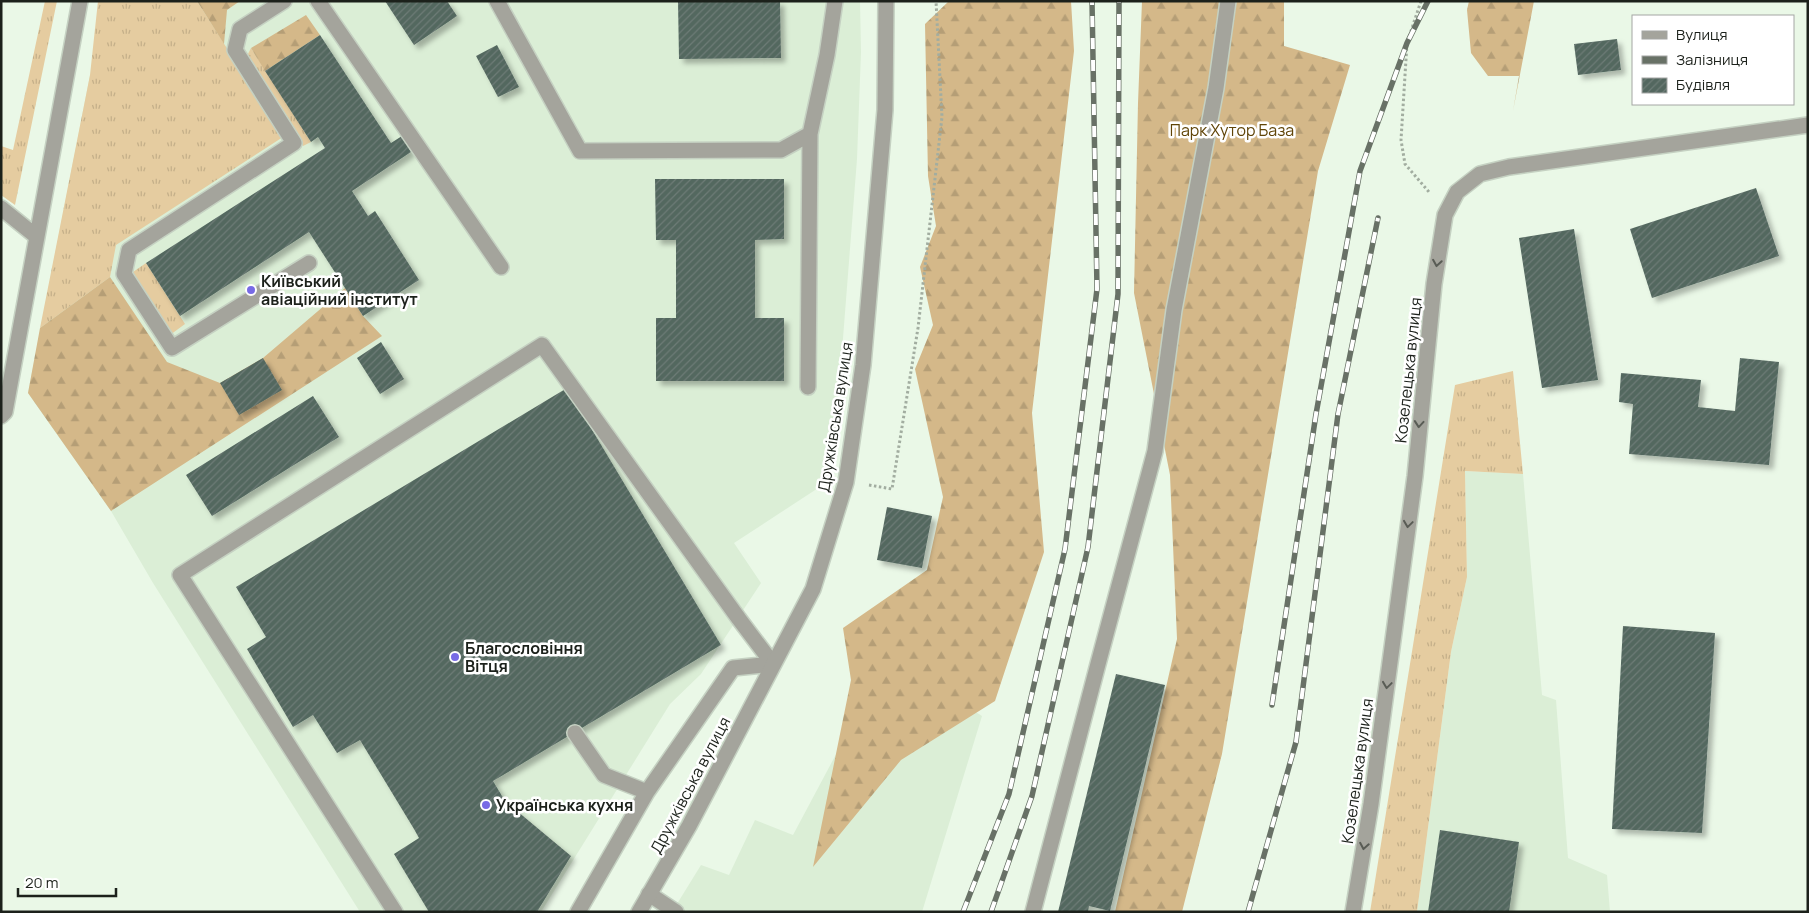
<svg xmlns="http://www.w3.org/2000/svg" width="1809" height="913" viewBox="0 0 1809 913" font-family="Manrope,sans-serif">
<defs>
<pattern id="grass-tufts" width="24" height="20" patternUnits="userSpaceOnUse" patternTransform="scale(1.25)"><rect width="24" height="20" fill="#e5cca0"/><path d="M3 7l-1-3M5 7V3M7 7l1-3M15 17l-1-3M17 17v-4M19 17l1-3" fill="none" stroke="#c4af89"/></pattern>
<pattern id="forest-firs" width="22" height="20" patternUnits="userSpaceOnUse" patternTransform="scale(1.25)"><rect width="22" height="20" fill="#d4b889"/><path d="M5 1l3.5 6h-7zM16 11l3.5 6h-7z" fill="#b59e76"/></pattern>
<pattern id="building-hatch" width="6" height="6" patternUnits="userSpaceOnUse" patternTransform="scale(1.25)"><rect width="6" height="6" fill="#53675f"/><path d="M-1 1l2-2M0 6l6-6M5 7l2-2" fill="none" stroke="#6d7c76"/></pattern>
<filter id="shadow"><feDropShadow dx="4.5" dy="4.5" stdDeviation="2.5" flood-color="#0004"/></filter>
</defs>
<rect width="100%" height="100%" fill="#eaf8e7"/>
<path fill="#dbeed6" d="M164,1H860L861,52L857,159L832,479L734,543L761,583L701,674L670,704L541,912H360L153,583L111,511L28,393L90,75Z
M1465,471L1523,474L1542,695L1556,700L1568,858L1607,875L1610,912H1417L1451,652L1467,577Z
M948,694L982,716L922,912H672L701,865L729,875L755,820L793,835L850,728Z"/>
<path fill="url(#grass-tufts)" d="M45,1H57L15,205L1,195V146L13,150Z
M98,1H197L283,137L116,245L110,277L40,328L90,75Z
M251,48L311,142L303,146L247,56Z
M146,263L185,324L170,335L133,277V272Z
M1513,371L1523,474L1465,471L1467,577L1451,652L1417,912H1370L1455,385Z"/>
<path fill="url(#forest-firs)" d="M197,1H240L227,10L224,44Z
M949,1H1071L1074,51L1032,413L1044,552L995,701L901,760L813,867L851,680L843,628L927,570L943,497L915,369L933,325L920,267L936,226L928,176L925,24Z
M1142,1H1284V46L1350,65L1318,171L1222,754L1182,912H1115L1177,639L1170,475L1134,293L1138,103Z
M1469,1H1534L1513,111L1519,76H1488L1471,53L1467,10Z
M306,15L320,35L265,71L251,48Z
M110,277L167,362L220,383L263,358L345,288L363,316L382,336L111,511L28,393L40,328Z"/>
<path fill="url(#building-hatch)" filter="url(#shadow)" d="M385,1H447L457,16L414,45Z
M678,1H780L781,58L679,59Z
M320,35L391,143L402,136L411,152L352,191L368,216L375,211L419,280L363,316L309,232L180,316L146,263L325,148L318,137L311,142L265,71Z
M1617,39L1621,70L1578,75L1574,44Z
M497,45L519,87L498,97L476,56Z
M655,179H784V239L755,240V318H784V381H656V318H676V240H656Z
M1756,188L1779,256L1652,298L1630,229Z
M1574,229L1598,380L1542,388L1519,238Z
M381,342L404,379L380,394L357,358Z
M263,358L282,390L239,415L220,383Z
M1740,358L1779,362L1769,465L1629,454L1633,404L1619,402L1621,373L1701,380L1698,407L1735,411Z
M567,388L721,645L493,781L505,801L571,856L537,912H429L394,854L419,838L414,829L360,740L337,753L313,715L293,727L247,649L266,637L236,587Z
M313,396L339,437L212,516L186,475Z
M887,507L932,516L922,568L877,560Z
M1623,626L1715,633L1702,833L1612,829Z
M1116,674L1165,685L1110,911L1089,906L1088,912H1058Z
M1440,830L1519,842L1509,912H1428Z"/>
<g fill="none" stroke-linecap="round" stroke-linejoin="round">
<g stroke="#c5d1c2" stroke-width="18">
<path id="lane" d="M284,1L240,29L235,50L294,143L129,250L124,274L172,348L309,263
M318,1L501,267
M497,1L580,151L781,150L810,134
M1,208L37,237
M808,387L810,134L827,55L835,1
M1,416L5,412L80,1
M575,733L604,775L647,792
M649,894L676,912
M395,912L180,575L542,345L739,619L773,664
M578,912L647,792L733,668L773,664
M1033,912L1098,664L1155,451L1174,310L1216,88L1228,1"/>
</g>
<g stroke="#c5d1c2" stroke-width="18">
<path id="street" d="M639,912L689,826L813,589L846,482L863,365L885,110L886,1
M1353,912L1371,804L1415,476L1434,284L1445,215L1457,192L1480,174L1509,167L1808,125"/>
</g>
<path stroke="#a2ada0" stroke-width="3" stroke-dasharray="2.5 2.5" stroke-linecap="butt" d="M1421,1L1407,43L1401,140L1405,164L1429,192
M869,485L892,489L918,328L942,117L936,1"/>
<use href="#lane" stroke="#a4a49c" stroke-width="15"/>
<use href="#street" stroke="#a4a49c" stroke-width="15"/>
<g stroke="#687166" stroke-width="5.5">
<path id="rail" d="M1272,705L1316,414L1360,171L1407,43L1428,1
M963,912L1009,794L1065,549L1097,289L1092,1
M991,912L1032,796L1088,547L1118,294L1119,1
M1248,912L1296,742L1338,414L1378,218"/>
</g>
<use href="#rail" stroke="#fff" stroke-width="4" stroke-dasharray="11" stroke-linecap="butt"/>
</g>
<defs><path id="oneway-chevron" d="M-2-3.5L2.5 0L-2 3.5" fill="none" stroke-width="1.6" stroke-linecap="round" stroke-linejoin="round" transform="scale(1.25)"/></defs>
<g stroke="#595c55">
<use href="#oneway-chevron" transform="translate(1437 263) rotate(99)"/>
<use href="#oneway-chevron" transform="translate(1419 424) rotate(95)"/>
<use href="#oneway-chevron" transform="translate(1408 524) rotate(98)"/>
<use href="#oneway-chevron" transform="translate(1387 685) rotate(98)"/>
<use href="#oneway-chevron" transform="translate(1364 846) rotate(100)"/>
</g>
<g fill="#776ae5" stroke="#fff" stroke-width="2">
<circle cx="251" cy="290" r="5"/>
<circle cx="455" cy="657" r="5"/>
<circle cx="486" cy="805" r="5"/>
</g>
<g text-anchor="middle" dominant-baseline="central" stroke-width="5" stroke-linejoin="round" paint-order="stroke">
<g font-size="16" fill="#604407" stroke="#fff">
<text x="1232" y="130">Парк Хутор База</text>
</g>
<g font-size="16" font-weight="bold" fill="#1c211b" stroke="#fff" text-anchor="start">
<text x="261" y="281">Київський<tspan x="261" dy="18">авіаційний інститут</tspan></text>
<text x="465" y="648">Благословіння<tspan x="465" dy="18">Вітця</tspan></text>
<text x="496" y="805">Українська кухня</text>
</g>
<g font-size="16" fill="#1c211b" stroke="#fff">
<text transform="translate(1408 370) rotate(-84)">Козелецька вулиця</text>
<text transform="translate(835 417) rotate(-81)">Дружківська вулиця</text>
<text transform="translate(1357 771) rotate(-82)">Козелецька вулиця</text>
<text transform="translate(690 785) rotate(-62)">Дружківська вулиця</text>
</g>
</g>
<rect width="1809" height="913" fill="none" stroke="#1c211b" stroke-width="5"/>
<rect x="1632" y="15" width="162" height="90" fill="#ffffff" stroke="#a4a6a4"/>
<rect x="1642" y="31" width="25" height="8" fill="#a4a49c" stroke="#a4a6a4"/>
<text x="1676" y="40" font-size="15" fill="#1c211b">Вулиця</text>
<rect x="1642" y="56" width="25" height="8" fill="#687166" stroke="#a4a6a4"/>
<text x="1676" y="65" font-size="15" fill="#1c211b">Залізниця</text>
<rect x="1642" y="78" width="25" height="15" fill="url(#building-hatch)" stroke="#a4a6a4"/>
<text x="1676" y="90" font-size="15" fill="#1c211b">Будівля</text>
<path d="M18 888v8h98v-8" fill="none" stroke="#1c211b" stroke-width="2.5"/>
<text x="25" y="888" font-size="15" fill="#1c211b" stroke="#ffffff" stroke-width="4" paint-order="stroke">20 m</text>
</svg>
